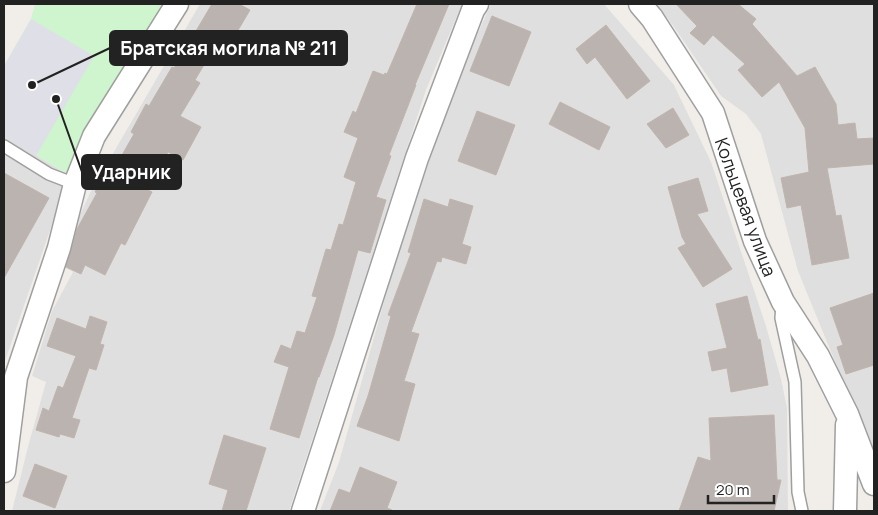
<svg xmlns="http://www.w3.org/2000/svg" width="878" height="515" viewBox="0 0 878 515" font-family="Manrope,sans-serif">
<rect width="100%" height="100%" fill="#f1eeea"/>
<path fill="#e0dfdf" d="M200,4H462L426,90L289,511H12L29,443L46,382L32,376L52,311L73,272L58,264L90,193Z
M491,4H604L674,85L711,162L766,326L781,379L787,408L788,511H320L339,462L407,220L457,79Z
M656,4H874V457L798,271L761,134L746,114L721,96L672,24Z
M4,136L69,175L4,364Z"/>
<path fill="#cef5cd" d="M35,4H167L69,175L4,136V66L31,19Z"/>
<path fill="#dedfe7" d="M31,19L94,56L36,156L4,136V66Z"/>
<path fill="#bab3af" stroke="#c1b4ad" d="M212,4H239L250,10L234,37L224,31L195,80L200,83L180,116L201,127L183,160L168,152L146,189L152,192L125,245L121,243L105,275L85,265L81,274L66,267L77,229L97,193L95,192L108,168L113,171L134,134L131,132L146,104L149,106L172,67L174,68Z
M417,4H449L415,85H416L389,155L391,156L376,197L386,200L370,253L358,250L334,335L319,377H318L299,438L270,429L289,367L274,362L281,345L291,349L297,331L305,333L317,297L312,296L326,249L331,250L339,224L343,225L356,182L344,177L358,138L344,132L353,111L356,113L373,71L384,75L385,73L387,74Z
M676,4H738L756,19L752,24L797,76L815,67L836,104L838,125L855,123L857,139L874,138V164L827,168L836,216L841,215L849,258L812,265L801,205L787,208L781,178L809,172L805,128L779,82L762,97L738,70L745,64L713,35L704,45L690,33L697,26Z
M492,16L531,32L509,86L470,71Z
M606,25L650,81L627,99L595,57L587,64L576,49Z
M560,102L610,127L599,150L549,124Z
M673,108L689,135L666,148L647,124Z
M477,111L515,125L496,175L458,161Z
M4,173L49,198L4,278Z
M698,178L708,211L697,214L732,269L703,287L678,248L686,244L682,237L668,187Z
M424,199L448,207L450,199L473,206L462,244L471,247L466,264L442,257L441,262L437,261L411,332L419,334L404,381L415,384L399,441L357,426L368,396L391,316L388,315L411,253L408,252Z
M874,293V365L846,374L837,347L843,345L830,308Z
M747,296L758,340L760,339L768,385L731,392L727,368L712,371L708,352L727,348L716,304Z
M90,316L107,322L100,344L104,345L96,370L89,368L72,418L80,420L74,438L60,434L59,437L36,430L43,408L49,411L58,386L63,388L76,356L47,346L57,318L86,329Z
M774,415L777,480H781L774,511H679L698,457L711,461L709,418Z
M224,435L266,448L246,511H222L228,490L209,484Z
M35,464L67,476L55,508L23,496Z
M360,467L397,482L387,508L392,510V511H330L339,489L350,493Z"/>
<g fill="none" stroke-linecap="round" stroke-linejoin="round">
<g stroke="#9f9f9f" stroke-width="14">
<path id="service" d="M4,146L49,174L75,184
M782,305L781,318L795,382L798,492L802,511"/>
</g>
<g stroke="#9f9f9f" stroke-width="25">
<path id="minor" d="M640,4L652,18L713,113L755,241L783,302L818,356L847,414L874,484
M4,471L16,377L59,248L75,184L94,136L177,4
M303,511L417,158L473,10L477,4
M845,511L847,425"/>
</g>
<use href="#service" stroke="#fff" stroke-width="11"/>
<use href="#minor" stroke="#fff" stroke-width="22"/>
</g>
<g text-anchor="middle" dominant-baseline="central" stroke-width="4" stroke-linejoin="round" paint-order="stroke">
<g font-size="18" fill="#222" stroke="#fff">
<text transform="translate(746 207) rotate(70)">Кольцевая улица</text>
</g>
</g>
<path fill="none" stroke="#222" stroke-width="2" d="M32 85L110 48M56 99L82 172"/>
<g fill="#222" stroke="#fff" stroke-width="2">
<circle cx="32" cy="85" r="5"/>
<circle cx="56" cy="99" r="5"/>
</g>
<g fill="#222" stroke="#222" stroke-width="2">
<rect x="110" y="31" width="237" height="34" rx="5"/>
<rect x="82" y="155" width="99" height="34" rx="5"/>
</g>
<g font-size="19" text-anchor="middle" font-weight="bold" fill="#fff">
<text x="229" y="55">Братская могила № 211</text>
<text x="131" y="179">Ударник</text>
</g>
<rect width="878" height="515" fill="none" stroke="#222222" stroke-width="10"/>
<path d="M708 495v8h66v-8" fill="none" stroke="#222222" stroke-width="2.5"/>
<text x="716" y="495" font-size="15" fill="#222222" stroke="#ffffff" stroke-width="4" paint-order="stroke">20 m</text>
</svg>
